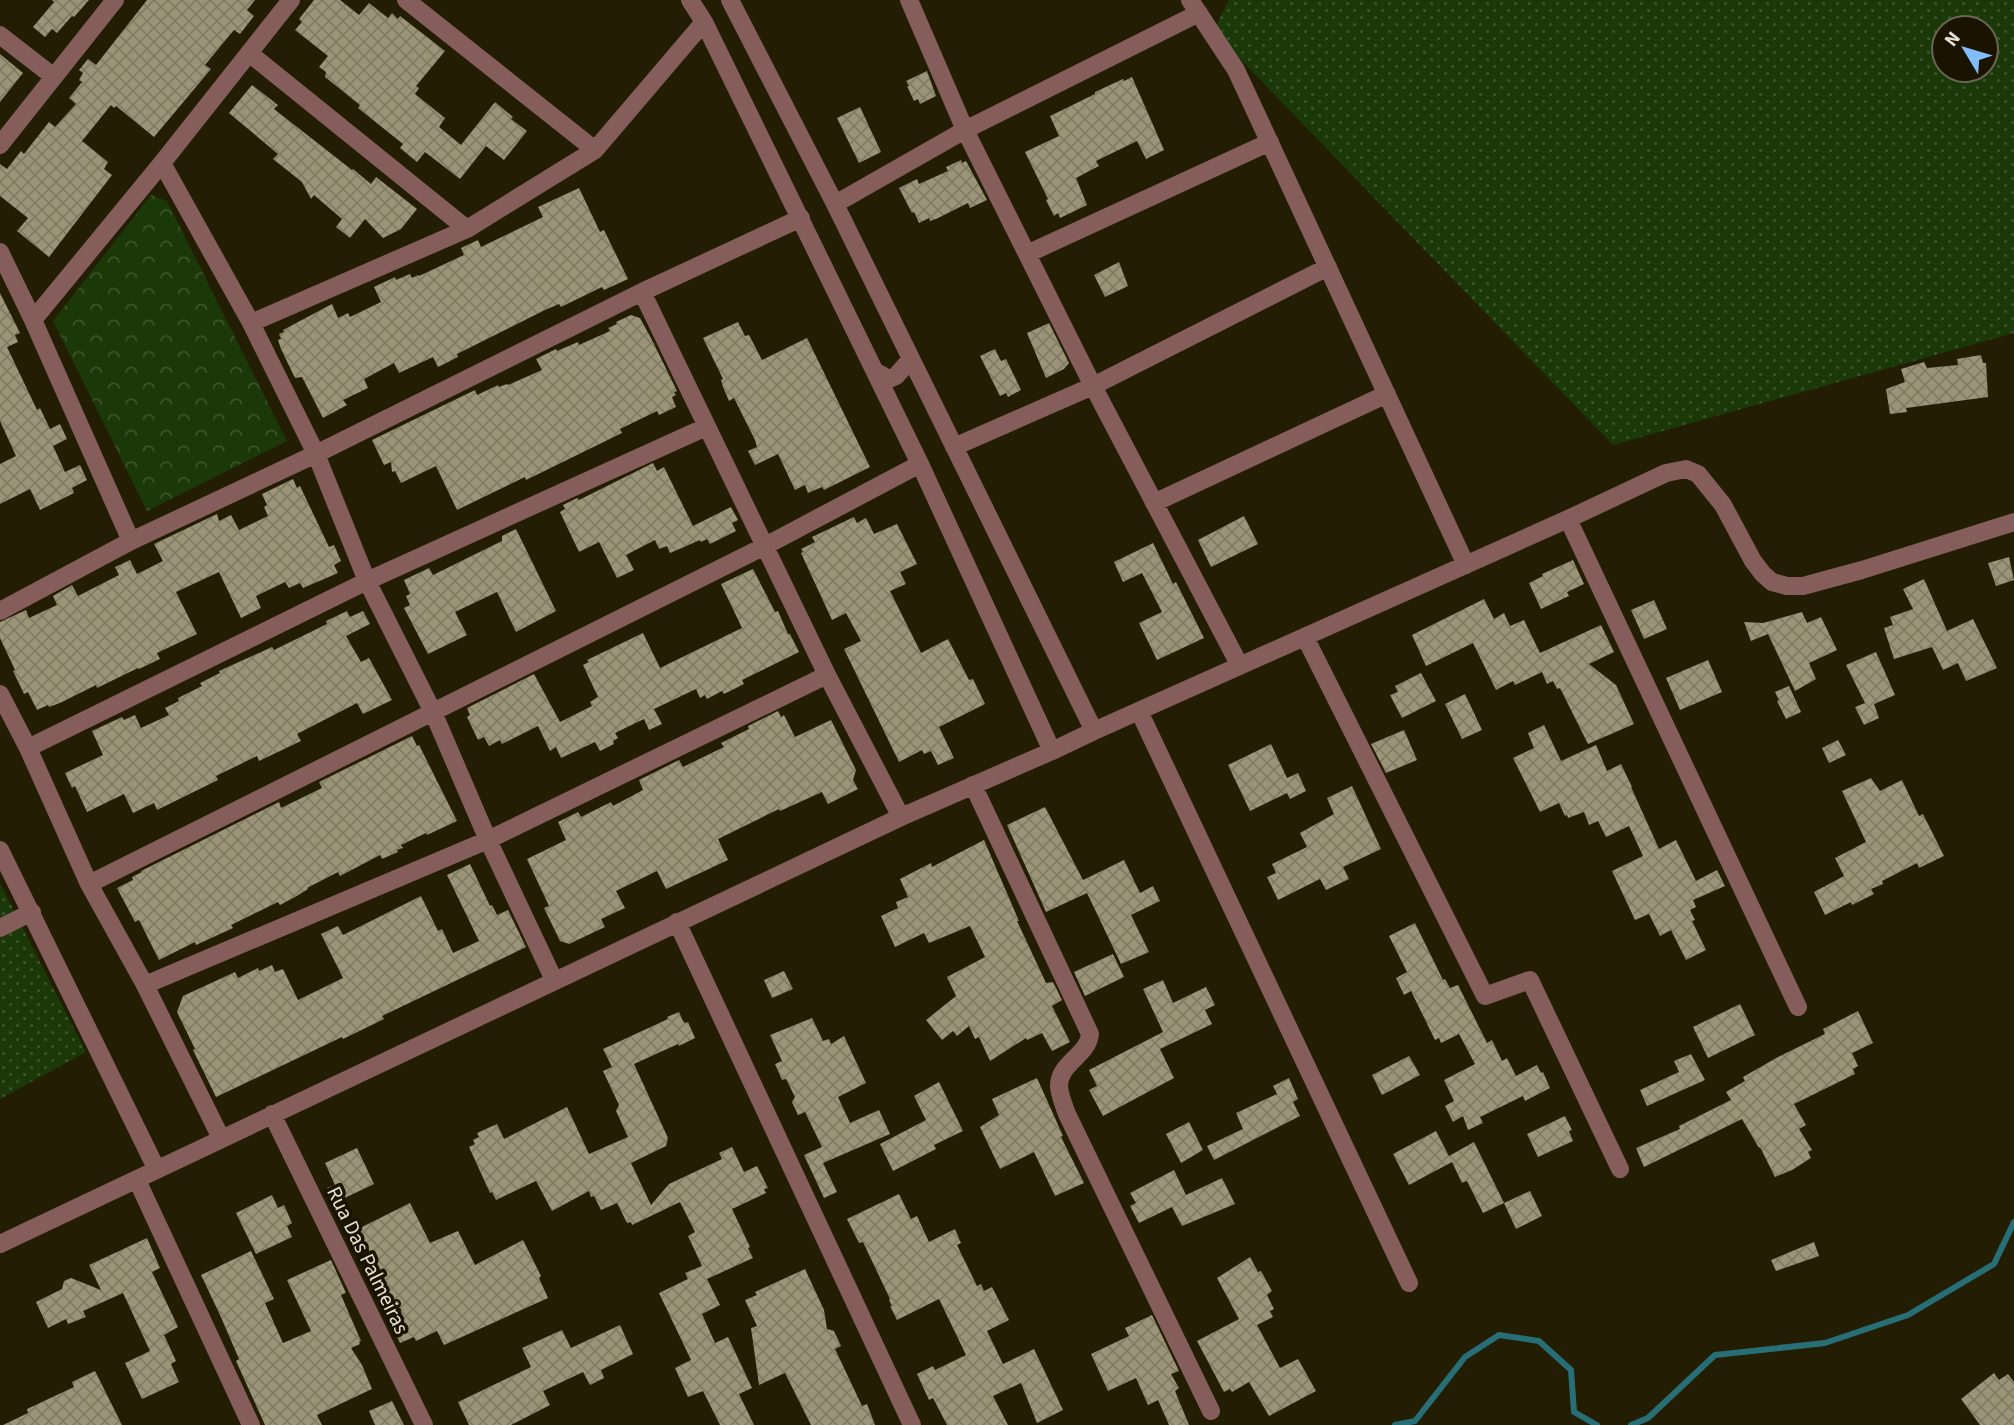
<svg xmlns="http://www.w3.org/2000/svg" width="2014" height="1425" viewBox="0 0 2014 1425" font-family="'Source Sans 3',sans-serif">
<defs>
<pattern id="grass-dots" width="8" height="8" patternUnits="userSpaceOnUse" patternTransform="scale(1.75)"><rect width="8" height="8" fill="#1b3808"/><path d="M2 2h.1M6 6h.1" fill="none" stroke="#3c542b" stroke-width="1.8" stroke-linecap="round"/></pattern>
<pattern id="forest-crowns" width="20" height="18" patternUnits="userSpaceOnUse" patternTransform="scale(1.75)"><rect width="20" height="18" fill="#1b3808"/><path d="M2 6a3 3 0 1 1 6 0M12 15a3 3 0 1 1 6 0" fill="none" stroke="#3c542b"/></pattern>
<pattern id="building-cross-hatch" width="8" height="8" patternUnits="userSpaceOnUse" patternTransform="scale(1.75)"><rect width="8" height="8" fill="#9b9477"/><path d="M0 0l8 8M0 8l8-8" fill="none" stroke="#817c66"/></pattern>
</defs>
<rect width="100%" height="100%" fill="#221d03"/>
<path fill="url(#grass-dots)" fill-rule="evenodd" d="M1229,0H2014V333L1613,445L1213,31ZM1944,28H1986V70H1944Z
M0,883L86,1052L0,1099Z"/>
<path fill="url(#forest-crowns)" d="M151,195L167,201L287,441L147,511L53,321Z"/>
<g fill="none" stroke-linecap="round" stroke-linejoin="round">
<path stroke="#276e77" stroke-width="6" d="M1395,1425L1415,1421L1465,1357L1499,1335L1539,1341L1571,1370L1574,1412L1597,1425
M1631,1425L1648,1418L1715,1355L1825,1343L1908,1315L1994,1264L2014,1222"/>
</g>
<path fill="url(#building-cross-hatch)" d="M52,0H89L74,17L72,16L57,33L52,29L45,37L33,27L54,2Z
M147,0H255L247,10L254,16L240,34L234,30L205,65L211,69L154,137L116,106L114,108L111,105L82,141L108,162L104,169L112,175L49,257L17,231L28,218L0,196V164L7,169L21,151L24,154L49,122L55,127L76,104L69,98L82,82L79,80L83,73L79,70L88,59L96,65Z
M314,0H340L359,15L369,3L388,18L392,13L398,19L400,16L445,51L416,86L419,88L415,94L445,118L439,127L461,145L495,102L513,117L511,119L527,131L504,160L486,146L460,179L425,152L417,162L400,148L403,144L358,108L360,105L325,77L326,72L319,67L328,56L295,30L302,22L299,19Z
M0,54L23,73L0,102Z
M927,71L936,96L920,104L918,99L914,101L907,86H909L906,81Z
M1132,77L1164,150L1146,159L1137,141L1096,161L1099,166L1076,178L1087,205L1060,218L1058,213L1054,216L1046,200L1048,199L1025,152L1059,136L1050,116L1095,94V92L1123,79L1124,81Z
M252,85L278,105L274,109L352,170L353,169L371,184L376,177L417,209L401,229L383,238L365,219L350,238L336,227L342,219L314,195L311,199L302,182L273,159L278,154L229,113Z
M860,107L881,152L859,163L837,118Z
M961,160L962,163L966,161L987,200L970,208L968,203L936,219L930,221L929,218L919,223L914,212L912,213L899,188L917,179L919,184L948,171L946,167Z
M579,188L600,232L604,230L628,279L604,290L602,287L561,307L559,304L545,310L457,354L458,357L438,367L433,357L399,373L394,363L364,379L368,388L343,400L347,405L323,418L302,377L295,378L281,349L278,340L281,339L279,334L284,332L283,330L332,304L338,318L348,313L350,317L381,302L374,287L395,277L396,280L410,274L412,278L418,275L419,276L464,255L461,248L478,240L481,247L543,217L538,207Z
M1119,262L1128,286L1105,297L1094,275Z
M0,293L20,333L15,335L18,342L7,347L37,410L40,408L50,429L60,424L67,439L53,446L65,472L80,465L87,480L72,488L74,493L40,510L30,489L0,504V464L16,456L0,421Z
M631,315L640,318L653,342L677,391L674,392L676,395L672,397L676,407L659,415L657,411L620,429L622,433L526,480L525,477L457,510L436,466L401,483L395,471L392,472L391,462L384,465L372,440L475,390L477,395L498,385L499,387L507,384L508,385L542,370L536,359L556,349L557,351L578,342L579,345L610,331L608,328L617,324L616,322Z
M738,322L745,336L749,335L762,360L807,338L870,467L824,490L822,487L808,493L805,485L795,490L778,454L755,465L748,451L757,447L755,440L734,398L729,401L723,387L721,380L723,379L703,338Z
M1049,323L1069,363L1064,369L1046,378L1027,333Z
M995,349L1001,361L1006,359L1021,390L1008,397L1006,393L1000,396L980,356Z
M1981,355L1983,363H1986L1988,397L1906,408L1907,412L1890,414L1886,389L1905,382L1901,369L1924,362L1927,368L1958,365L1957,359Z
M653,463L657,471L664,467L693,526L731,507L738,520L732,523L736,531L710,544L707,539L701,542L700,540L670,553L667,546L659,549L655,540L626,555L634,570L617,578L599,542L579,552L560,512L565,509L563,505L577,498L579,500Z
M293,479L297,488L300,486L329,547L334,545L341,561L334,565L338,573L303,588L300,583L289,588L285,582L256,596L261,608L241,618L219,572L176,592L197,634L157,653L160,659L139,669L138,668L97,688L96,685L60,703L49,707L48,705L37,710L28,692L24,694L13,671L15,670L0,638V622L26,610L29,618L57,605L53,596L72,585L78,596L119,575L115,567L130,560L137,574L163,561L154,544L217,514L219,521L231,515L239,530L268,516L264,507L267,505L262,494Z
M1244,516L1258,544L1211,567L1198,540Z
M854,517L857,523L866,518L874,534L897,524L917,564L900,572L906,584L890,591L921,653L948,639L969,680L973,679L985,704L939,727L954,758L938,765L931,751L924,754L922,750L899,762L844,649L861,641L846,613L832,620L801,553L803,552L801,549L815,542L812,537Z
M516,529L556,611L516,632L497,592L455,612L467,635L428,654L404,608L410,605L406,596L410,594L404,580L429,568L433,575L502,541V536Z
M1153,543L1173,584L1176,582L1204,638L1157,660L1139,623L1162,612L1142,573L1123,582L1114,562Z
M2009,557L2014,580L1996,586L1988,563Z
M1573,560L1584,584L1567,592L1569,596L1541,609L1529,583L1543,576L1542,574Z
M753,569L775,612L778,611L788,634H790L799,652L742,680L744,684L724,694L722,691L707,699L705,695L700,698L696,689L654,709L662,724L649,730L644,719L615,733L618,738L613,741L614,744L600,751L595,742L561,758L556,747L550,751L538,726L502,744L500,740L489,746L484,737L478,740L467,717L470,715L467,708L534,674L560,722L592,706L590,702L598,697L583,665L589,662L587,660L643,633L660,668L742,628L721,584Z
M1924,579L1947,631L1973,619L1997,668L1966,681L1958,663L1943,670L1932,647L1894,659L1884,628L1893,625L1890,617L1913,609L1903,589Z
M1484,599L1494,619L1504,613L1510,626L1524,620L1540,653L1601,625L1614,652L1589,664L1616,685L1634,724L1588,744L1560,688L1557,689L1553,681L1547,684L1542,672L1515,685L1513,681L1496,690L1473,643L1426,666L1412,635Z
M1654,600L1667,629L1644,639L1631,610Z
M347,611L350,617L363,611L370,624L346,636L361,662L369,658L392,700L363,714L357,703L297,734L301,741L259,761L257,756L216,776L218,780L157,810L154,803L133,813L124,794L87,812L75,786L72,788L65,773L103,755L92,731L122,717L124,720L135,715L141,728L169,715L165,708L179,701L178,698L202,686L200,683L220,673L219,671L272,647L274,650L327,624L326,621Z
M1802,612L1807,623L1821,617L1837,650L1809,663L1816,679L1795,691L1768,634L1751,641L1744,622L1763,623Z
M1876,652L1895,695L1874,704L1879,718L1864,725L1855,707L1865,703L1846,665Z
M1708,660L1722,692L1680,710L1666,678Z
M1421,673L1436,701L1402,718L1390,695L1398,692L1395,686Z
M1789,686L1801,712L1786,719L1777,701L1779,700L1775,692Z
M1465,694L1482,730L1462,739L1445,704Z
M778,711L781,717L784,715L795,737L831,720L856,770L853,780L858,789L828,804L822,792L780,811L779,809L718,839L728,860L666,889L657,871L616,891L625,908L601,919L605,927L569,944L560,941L544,908L549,906L527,859L566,840L558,822L578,812L581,817L611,802L613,806L643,790L639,780L679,760L683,767L724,747L721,743L749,729L748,726Z
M1544,725L1561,761L1596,745L1607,771L1621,764L1632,787H1631L1659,849L1676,840L1696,881L1717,870L1725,886L1693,900L1696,907L1690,910L1695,920L1692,921L1706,950L1686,960L1671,930L1660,936L1649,914L1635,920L1612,871L1643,856L1629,826L1606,837L1598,821L1589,825L1584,812L1568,818L1567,815L1565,816L1559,803L1540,812L1513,758L1534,748L1528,733Z
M1404,730L1417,760L1386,773L1371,744Z
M412,736L417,746L419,745L457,821L427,835L426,833L401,845L403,848L397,850L398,852L382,859L380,855L340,876L338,872L307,888L308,889L295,897L280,905L278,902L231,925L233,928L196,945L195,942L159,960L139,920L135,922L117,888L133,880L132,877L142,872L141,871L279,802L281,808L322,788L319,782Z
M1838,740L1846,755L1829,763L1822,748Z
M1271,744L1287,778L1298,773L1306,791L1290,799L1287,793L1250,811L1228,765Z
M1871,778L1880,791L1902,780L1919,816L1923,814L1944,856L1919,868L1917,863L1882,881L1883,884L1871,889L1874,894L1852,905L1851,902L1825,915L1814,892L1844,876L1835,858L1866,842L1842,791Z
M1352,786L1381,849L1343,867L1349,879L1326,890L1320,879L1278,900L1267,877L1276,873L1272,864L1307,847L1300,833L1334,814L1327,798Z
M1045,807L1083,880L1124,860L1140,893L1153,886L1160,901L1131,915L1149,952L1121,964L1087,893L1046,912L1007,825Z
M984,840L1019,921H1017L1046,983L1053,982L1062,1000L1052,1006L1070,1042L1052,1051L1042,1033L1027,1040L1026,1038L990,1061L979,1037L975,1039L969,1026L957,1036L953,1031L942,1040L926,1020L956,996L947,977L985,957L970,926L929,943L924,933L895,947L881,916L898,908L896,902L908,897L900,879L931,863L932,867Z
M470,864L490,906L492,905L497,915L508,910L526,947L382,1016L384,1019L343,1039L342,1037L216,1097L193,1050L195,1049L177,1012L183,996L235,972L238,978L258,968L259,971L272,965L275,972L283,969L298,1000L343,978L321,934L338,926L343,935L421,896L438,931L442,929L453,953L479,941L447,875Z
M1415,923L1443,980L1445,979L1450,988L1458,985L1487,1043L1492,1040L1502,1061L1507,1058L1516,1076L1537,1065L1541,1073L1543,1072L1550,1088L1525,1101L1523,1096L1480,1117L1483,1123L1468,1130L1463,1116L1453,1122L1445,1106L1454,1101L1444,1080L1475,1064L1459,1034L1441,1043L1439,1038L1435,1040L1411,991L1404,995L1396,978L1407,972L1389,936Z
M1113,954L1124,977L1085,996L1074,972Z
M784,971L793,989L772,998L764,980Z
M1163,980L1173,1003L1206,987L1215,1005L1205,1010L1212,1024L1160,1049L1174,1078L1103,1116L1089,1090L1097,1086L1089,1070L1163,1032L1143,989Z
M1740,1004L1755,1035L1708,1058L1693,1027Z
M1858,1011L1873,1043L1852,1053L1858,1066L1853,1069L1855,1074L1794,1104L1806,1125L1799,1129L1812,1150L1808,1152L1811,1158L1792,1170L1775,1177L1760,1147L1759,1148L1742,1119L1644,1167L1636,1148L1680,1129L1679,1126L1731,1100L1726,1092L1745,1081L1743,1077L1778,1057L1825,1034L1823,1029Z
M679,1012L683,1021L685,1023L688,1022L695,1038L679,1046L678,1044L634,1064L668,1138L666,1146L631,1163L651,1205L669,1184L722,1159L719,1153L732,1147L744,1172L757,1166L768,1188L764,1189L766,1193L732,1209L750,1247L748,1248L753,1258L707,1279L720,1305L702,1314L715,1343L728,1337L752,1388L739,1394L754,1425H720L703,1391L688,1397L675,1368L691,1360L659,1293L688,1279L685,1273L702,1266L688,1236L695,1232L680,1202L632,1225L631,1222L627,1223L617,1203L601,1210L594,1196L591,1197L589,1191L552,1211L536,1181L496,1200L492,1192L490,1193L469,1147L475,1144L473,1140L479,1137L477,1133L497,1124L504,1139L567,1107L589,1154L628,1137L616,1111L619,1105L603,1071L612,1067L603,1049L668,1019L667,1017Z
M812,1018L823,1041L829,1039L831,1044L844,1036L866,1083L838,1097L850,1123L879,1110L890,1134L823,1163L837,1192L824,1198L804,1155L822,1147L805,1112L798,1115L792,1102L795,1097L786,1079L782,1080L775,1064L782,1061L770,1035Z
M1691,1054L1705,1080L1647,1106L1640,1090L1679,1072L1674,1061Z
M1409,1056L1420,1075L1382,1095L1372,1075Z
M1037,1078L1063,1136L1061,1137L1084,1183L1055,1196L1034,1152L1000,1169L980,1127L999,1115L992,1099Z
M1289,1078L1298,1099L1293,1102L1300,1116L1214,1160L1207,1146L1243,1129L1236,1113L1277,1094L1273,1086Z
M939,1082L963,1131L934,1145L936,1149L893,1171L880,1144L926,1120L914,1096Z
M1565,1116L1572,1130L1569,1131L1573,1141L1538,1157L1527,1134Z
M1189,1122L1203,1150L1181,1163L1166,1134Z
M1436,1131L1449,1156L1474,1142L1504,1203L1483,1213L1467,1181L1462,1183L1452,1162L1409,1185L1393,1154Z
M357,1148L374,1184L334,1203L327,1188L335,1185L325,1163Z
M1174,1170L1186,1195L1222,1178L1235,1204L1182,1226L1172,1207L1139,1223L1130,1206L1136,1203L1130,1193Z
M1530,1191L1542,1216L1516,1229L1504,1203Z
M899,1194L911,1219L917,1216L929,1242L955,1229L961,1243L957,1245L977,1286L981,1284L984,1291L992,1287L1009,1320L987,1331L1003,1364L1034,1349L1063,1410L1037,1423L1021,1383L993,1396L1008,1425H947L933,1398L929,1400L917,1374L933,1366L935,1370L966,1355L939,1299L897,1320L890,1306H892L889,1300L890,1299L863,1242L859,1243L847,1219Z
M272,1195L278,1208L284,1205L292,1223L287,1226L292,1237L256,1254L236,1213Z
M410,1203L430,1243L458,1231L475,1265L523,1240L541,1276L539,1278L548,1298L444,1345L437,1331L416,1341L414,1337L400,1343L388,1317L402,1310L386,1297L387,1290L380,1275L374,1273L375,1262L358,1229Z
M147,1238L160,1268L152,1272L178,1327L164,1335L176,1361L171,1364L179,1382L142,1399L125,1363L150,1351L123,1293L83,1311L86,1317L68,1324L66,1319L48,1328L36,1302L62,1289L64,1281L71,1278L101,1290L89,1265Z
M1814,1242L1819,1256L1776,1271L1771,1260Z
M251,1251L274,1299L265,1303L283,1343L311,1331L287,1280L331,1260L346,1293L341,1295L361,1341L359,1342L360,1344L351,1348L362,1365L372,1389L317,1415L322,1425H265L236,1361L239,1359L220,1315L201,1275Z
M1250,1257L1258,1272L1261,1271L1272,1291L1267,1295L1274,1309L1270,1311L1273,1317L1257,1325L1280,1368L1298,1359L1316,1391L1269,1416L1249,1382L1232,1392L1230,1389L1224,1392L1197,1341L1239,1319L1217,1278Z
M805,1269L824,1310L827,1329L834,1331L841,1346L835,1349L862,1406L867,1404L875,1425H811L785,1373L759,1385L751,1328L757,1326L745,1300L757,1295L755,1292Z
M1152,1315L1179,1371L1171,1374L1179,1388L1175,1391L1189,1425H1169L1158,1400L1148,1405L1136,1378L1108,1391L1091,1354L1129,1336L1125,1328Z
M620,1325L633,1354L601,1370L604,1378L590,1385L583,1372L543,1391L550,1405L511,1425H469L458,1402L531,1367L522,1348L562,1330L571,1348Z
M95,1371L122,1425H3L28,1413L27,1409L74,1387L72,1382Z
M1994,1373L1999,1380L2008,1374L2014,1382V1425H1980L1961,1399Z
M392,1401L404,1425H375L369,1411Z"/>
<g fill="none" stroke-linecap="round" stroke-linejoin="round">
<path stroke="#855d5b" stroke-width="18" d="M406,0L595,150
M690,0L704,22L920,464L1052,751
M730,0L835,204L1094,731
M909,0L965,130L1093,386L1240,666
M1190,0L1236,70L1466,565
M0,35L54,77
M249,53L467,229
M0,145L115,0
M162,163L251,323L316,454L367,581L433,712L488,840L554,980
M835,204L965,130L1199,13
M0,252L33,320L131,541
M1027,254L1270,142
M642,292L827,675L901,817
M33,320L162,163L291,0
M251,323L467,229L595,150L704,22
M876,372L889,379L896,376L911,359
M954,447L1093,386L1328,267
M1154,503L1387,394
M1568,519L1798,1007
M0,611L131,541L316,454L642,292L801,218
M1305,637L1485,996L1530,980L1620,1169
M0,694L28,748L89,884L145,985L221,1138
M1139,711L1409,1283
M28,748L367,581L706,427
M973,785L1090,1034C1088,1056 1058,1063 1059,1087C1060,1096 1064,1106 1067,1114L1211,1411
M0,850L157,1170
M89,884L765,546L920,464
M677,922L912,1425
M0,928L32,912
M145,985L488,840L827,675
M272,1114L424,1425
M137,1180L251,1425
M0,1244L901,817L1052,751L1094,731L1568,519L1666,473L1686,469L1698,474L1723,505L1753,561L1763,574L1772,582L1787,586H1803L1862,570L2014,522"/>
</g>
<g text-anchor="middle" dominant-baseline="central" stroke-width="7" stroke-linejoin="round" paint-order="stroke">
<g font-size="21" fill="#e6e2d3" stroke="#191300">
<text transform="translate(368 1260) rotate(64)">Rua Das Palmeiras</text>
</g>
</g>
<g transform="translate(1965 49) rotate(308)"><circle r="33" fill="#191300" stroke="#6b6654" stroke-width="2"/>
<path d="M0-5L12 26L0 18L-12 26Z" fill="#82bcfa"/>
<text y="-10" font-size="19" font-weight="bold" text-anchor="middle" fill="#e6e2d3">N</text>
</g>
</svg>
